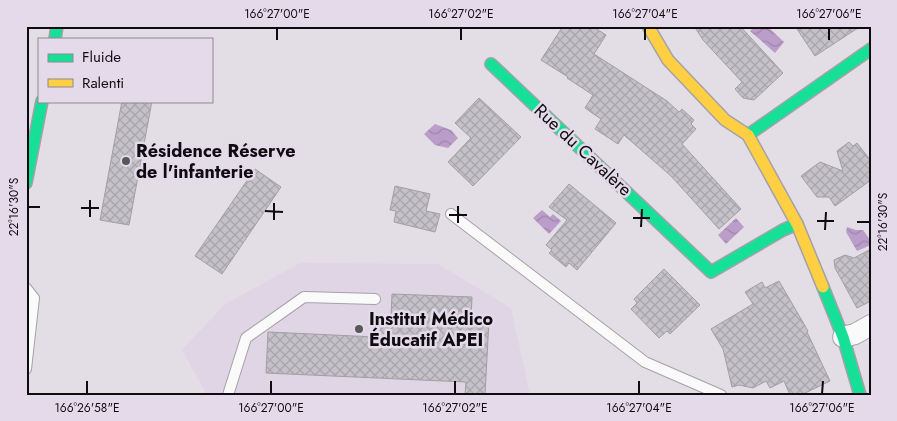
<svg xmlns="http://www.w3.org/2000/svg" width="897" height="421" viewBox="0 0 897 421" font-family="Jost,sans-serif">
<defs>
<pattern id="water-waves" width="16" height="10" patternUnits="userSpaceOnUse" patternTransform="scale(1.25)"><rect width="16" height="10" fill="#ba9dc9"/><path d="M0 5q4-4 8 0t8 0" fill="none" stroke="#9f86ac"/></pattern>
<pattern id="building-cross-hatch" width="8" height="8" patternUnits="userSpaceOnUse" patternTransform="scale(1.25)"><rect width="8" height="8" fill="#c5c1c8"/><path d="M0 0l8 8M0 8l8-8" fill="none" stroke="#a8a5ab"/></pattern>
</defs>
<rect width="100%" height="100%" fill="#e3dee6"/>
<path fill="#e0d5e5" d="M300,263L438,264L511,308L530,395H207L182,350L225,304Z"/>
<path fill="url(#water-waves)" d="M755,26H767L784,42L775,53L750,31Z
M435,124L451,130L458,138L448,148L435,145L424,134Z
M542,210L550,217L553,214L561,221L549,234L533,218Z
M736,218L744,227L726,244L718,235Z
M847,227L856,230H863L871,241V245L857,251L846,232Z"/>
<path fill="url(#building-cross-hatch)" stroke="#a29ea4" d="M563,26H592L606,35L594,54L667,101L679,112L682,109L694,120L691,124L696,129L682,144L741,209L719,229L671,176L624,135L618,144L595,129L601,119L585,108L593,95L567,78L568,77L541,60Z
M694,26H740L783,73L754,100L743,98L735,89L742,82L703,40Z
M795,26H861L815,56Z
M479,98L521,137L473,186L448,162L471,138L455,123Z
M122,101H152L129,225L100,220Z
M849,142L853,146L857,143L871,161V180L835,206L829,197H817L801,176L820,162L843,171L837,151Z
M255,169L281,187L222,274L195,256Z
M569,184L616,223L577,270L569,263L566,267L549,253L552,250L546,245L567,220L549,207Z
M395,186L430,194L426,211L440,214L435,232L394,222L396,211L390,210Z
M871,249V301L857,308L835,268L834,260L845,255L854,258Z
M664,269L700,305L670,334L667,331L659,338L631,309L637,303L634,299Z
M779,281L808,331L807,332L830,381L801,395H790L784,381L770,388L766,381L753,388L739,385L732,387L723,349L711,329L753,304L745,292L762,282L765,288Z
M392,294L472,297L471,319L489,320L485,395H465L466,382L266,373L268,332L376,337L377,316H391Z"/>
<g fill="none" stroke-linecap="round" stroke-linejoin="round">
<g stroke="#a5a1a7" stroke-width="12">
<path id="lane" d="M451,214L645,362L721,395
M26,288L34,298L26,369
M228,395L246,338L304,297L375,299"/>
</g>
<g stroke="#a5a1a7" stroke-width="22">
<path id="street" d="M843,337L855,334L871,325"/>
</g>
<g stroke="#a5a1a7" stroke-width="14">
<path id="fast" d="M55,39L57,26
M491,64L711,272L783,230L797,224
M748,135L871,49
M26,183L42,101
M823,287L843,337L860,395"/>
</g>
<g stroke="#a5a1a7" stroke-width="14">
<path id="slow" d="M648,26L668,60L725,120L748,135L797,224L823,287"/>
</g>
<use href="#lane" stroke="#fbfafb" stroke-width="10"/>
<use href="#street" stroke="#fbfafb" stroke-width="20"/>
<use href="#fast" stroke="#16e098" stroke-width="11"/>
<use href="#slow" stroke="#ffcf43" stroke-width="11"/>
</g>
<path fill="none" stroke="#0f0c11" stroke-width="2" d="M277,40V28M461,40V28M645,40V28M829,40V28M28,207H40M81,208H99M265,211L283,212M449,215H467M90,217V200M633,218H650M274,220V203M817,221H834M857,222H870M458,223V206M641,227L642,209M825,230L826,212M87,394V381M271,394V381M455,394V381M639,394V381M822,394L823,381"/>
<g fill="#59565c" stroke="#e4daea" stroke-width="2">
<circle cx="126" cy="161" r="5"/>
<circle cx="359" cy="329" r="5"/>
</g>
<g text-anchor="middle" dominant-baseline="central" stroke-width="5" stroke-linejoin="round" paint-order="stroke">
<g font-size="18" fill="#0f0c11" stroke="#e4daea">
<text transform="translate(583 150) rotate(43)">Rue du Cavalère</text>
</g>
<g font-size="18" font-weight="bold" fill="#0f0c11" stroke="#e4daea" text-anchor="start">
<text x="136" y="151">Résidence Réserve<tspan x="136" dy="21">de l'infanterie</tspan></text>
<text x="369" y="319">Institut Médico<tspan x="369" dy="21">Éducatif APEI</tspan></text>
</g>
</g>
<rect width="897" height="421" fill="none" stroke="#e4daea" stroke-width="55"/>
<rect x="38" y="38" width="175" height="65" fill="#e4daea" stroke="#8f8893"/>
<rect x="48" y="54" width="25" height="8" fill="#16e098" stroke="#8f8893"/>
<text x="82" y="62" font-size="15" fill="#0f0c11">Fluide</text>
<rect x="48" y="79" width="25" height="8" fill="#ffcf43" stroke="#8f8893"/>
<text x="82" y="88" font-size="15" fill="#0f0c11">Ralenti</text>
<rect x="28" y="28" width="842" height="366" fill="none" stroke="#0f0c11" stroke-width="2"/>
<g font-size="12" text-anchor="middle" fill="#0f0c11">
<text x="277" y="18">166°27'00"E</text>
<text x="461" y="18">166°27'02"E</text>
<text x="645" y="18">166°27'04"E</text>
<text x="829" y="18">166°27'06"E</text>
<text transform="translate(14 207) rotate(-90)" y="4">22°16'30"S</text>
<text transform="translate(883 222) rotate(-90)" y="4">22°16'30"S</text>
<text x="87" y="412">166°26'58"E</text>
<text x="271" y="412">166°27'00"E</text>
<text x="455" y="412">166°27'02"E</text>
<text x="639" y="412">166°27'04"E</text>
<text x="822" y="412">166°27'06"E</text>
</g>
</svg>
